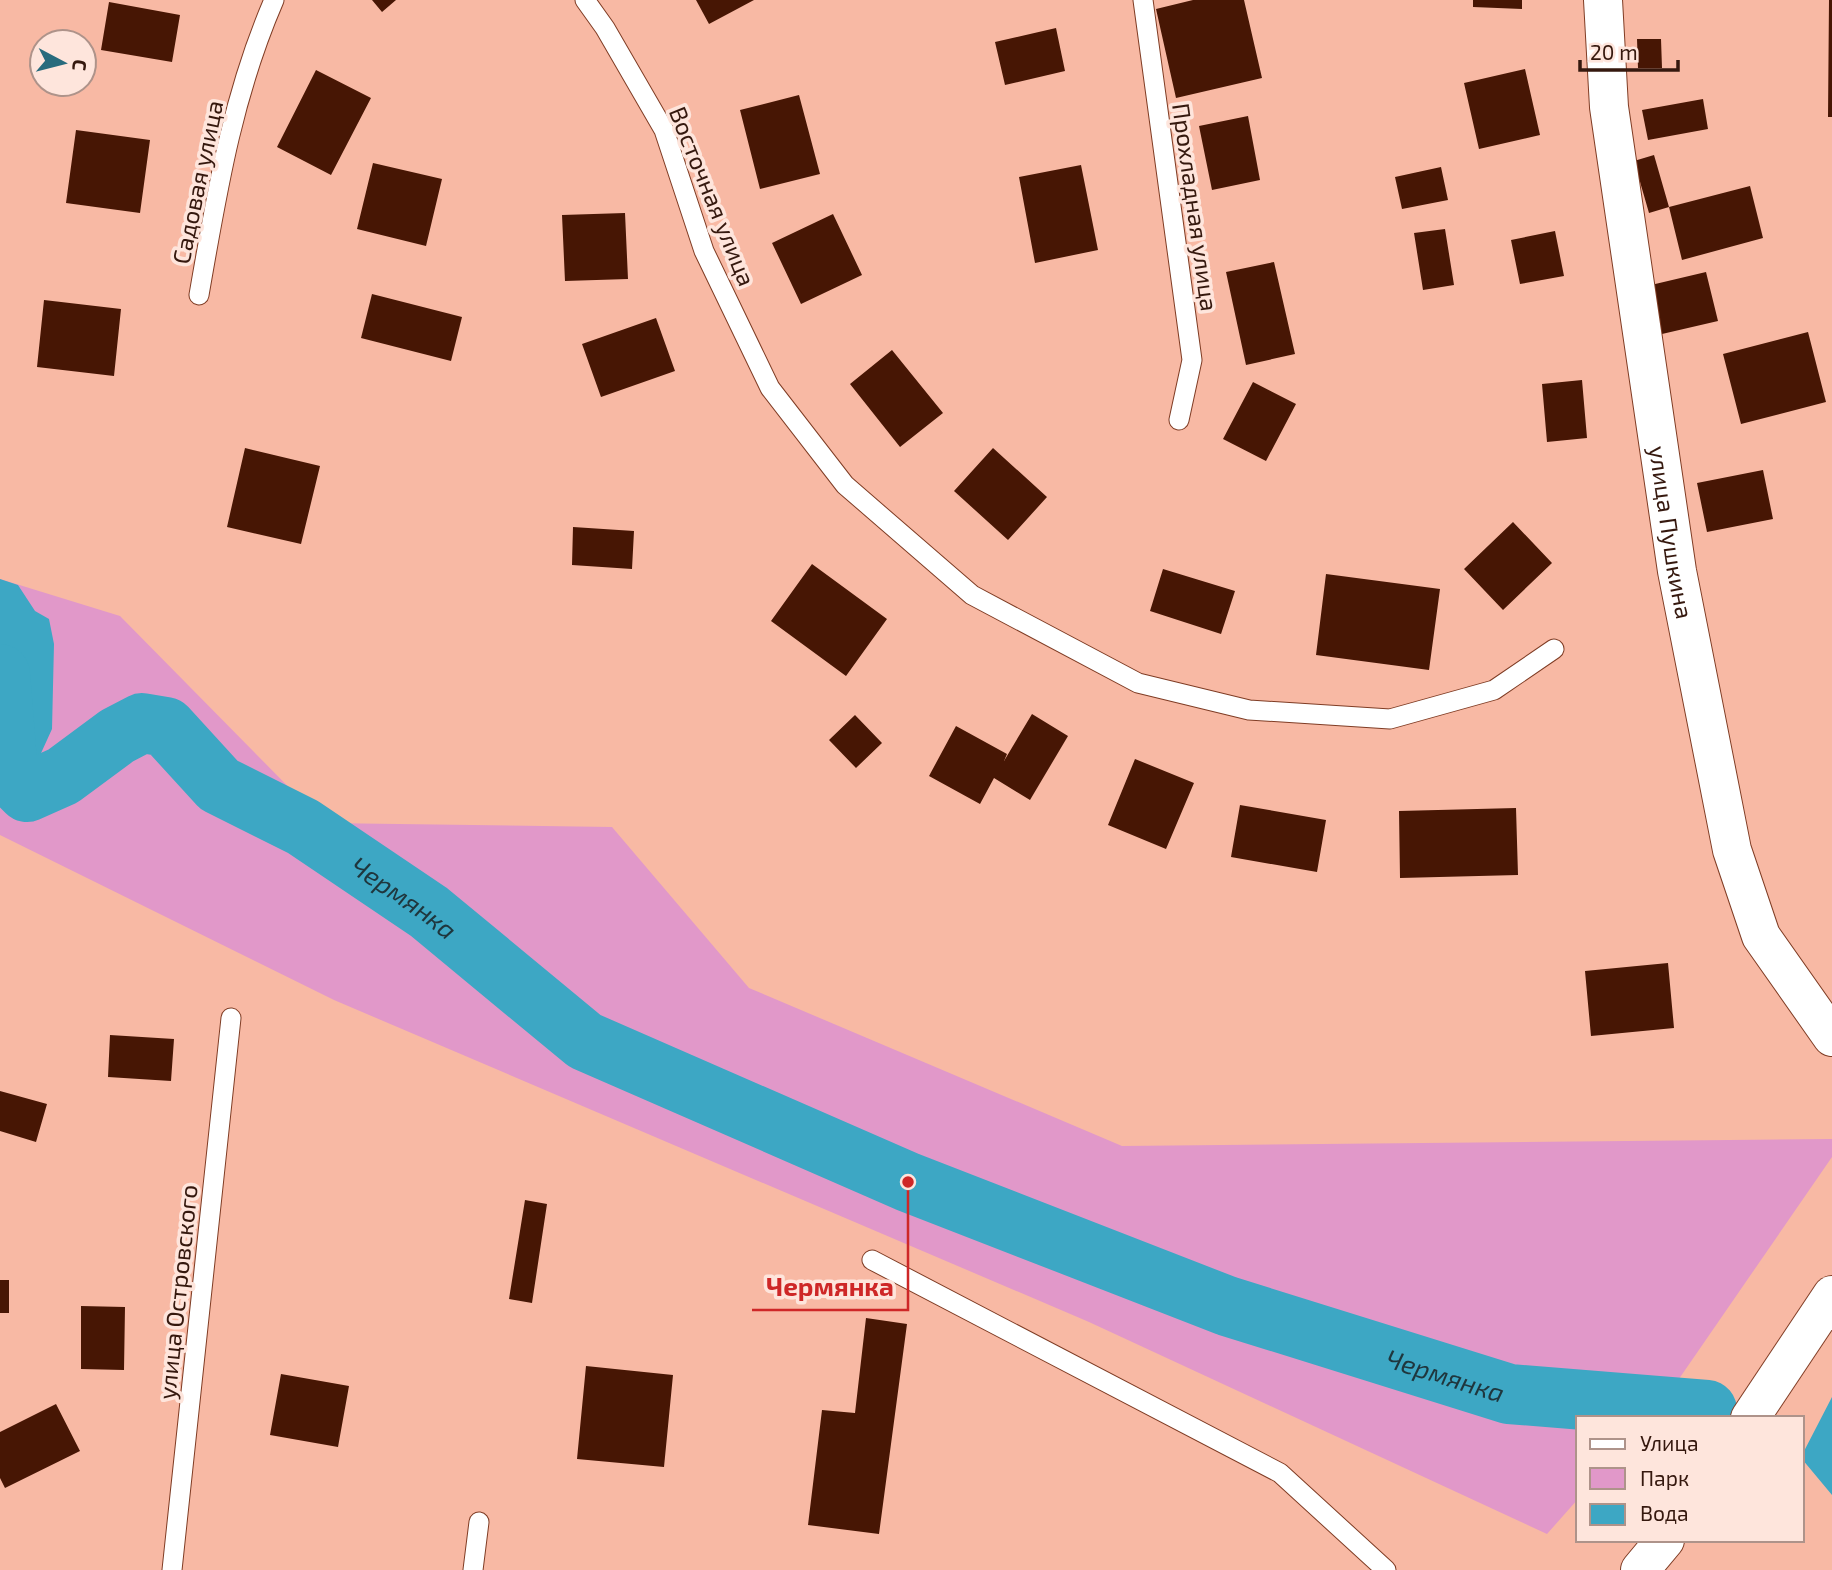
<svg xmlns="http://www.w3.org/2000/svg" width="1832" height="1570" viewBox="0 0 1832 1570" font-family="'Exo 2',sans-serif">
<rect width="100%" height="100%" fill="#f8b9a4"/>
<path fill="#e198c9" d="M0,579L120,616L324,823L612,827L749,988L1122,1146L1832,1139V1157L1652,1418H1578V1499L1547,1534L1089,1322L334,1000L0,835Z"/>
<path fill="#3da7c4" d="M0,579L18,585L35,611L49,619L54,644L52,729L37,762L0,777Z
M1832,1397V1495L1802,1459V1455Z"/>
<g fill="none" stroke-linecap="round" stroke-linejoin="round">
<path stroke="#3da7c4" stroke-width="60" id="s1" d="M0,674L8,773L27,792L63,776L117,736L142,723L166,727L219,785L303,827L429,912L585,1041L908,1182L1227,1306L1509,1394L1707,1410"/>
</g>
<path fill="#471604" d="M372,0H396L382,12Z
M696,0H754L709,24Z
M1193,0H1244L1262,78L1176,98L1156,9Z
M1473,0H1522V9L1473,7Z
M1829,0H1832V117H1828Z
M109,2L180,15L172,62L101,50Z
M1056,28L1065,71L1005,85L995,42Z
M1637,39H1661L1662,68H1638Z
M1525,69L1540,135L1479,149L1464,83Z
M316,70L371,98L331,175L277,147Z
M799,95L820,174L760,189L740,110Z
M1703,99L1708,129L1648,140L1642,110Z
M1248,116L1260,180L1212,190L1199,126Z
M76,130L150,140L140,213L66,203Z
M1654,155L1669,207L1649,213L1634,161Z
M373,163L442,179L426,246L357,229Z
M1081,165L1098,250L1035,263L1019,177Z
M1441,167L1448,200L1402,209L1395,177Z
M1750,186L1763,238L1682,260L1669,207Z
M625,213L628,279L565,281L562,215Z
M833,214L862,275L801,304L772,243Z
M1445,229L1454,285L1423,290L1414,233Z
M1555,231L1564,276L1520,284L1511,240Z
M1274,262L1295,354L1246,365L1226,272Z
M1706,272L1718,321L1662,334L1651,285Z
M372,294L462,317L451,361L361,338Z
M44,300L121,309L114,376L37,367Z
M656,318L675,371L601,397L582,344Z
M1808,332L1826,402L1741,424L1723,354Z
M892,350L943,413L900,447L850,384Z
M1582,380L1587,438L1547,442L1542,384Z
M1253,382L1296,404L1266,461L1223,439Z
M245,448L320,466L301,544L227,527Z
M993,448L1047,497L1008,540L954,491Z
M1763,470L1773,519L1707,532L1697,483Z
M1513,522L1552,563L1503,610L1464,569Z
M573,527L634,531L632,569L572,565Z
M812,564L887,619L846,676L771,621Z
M1163,569L1235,591L1221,634L1150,611Z
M1326,574L1440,589L1429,670L1316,655Z
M1032,714L1068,736L1030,800L994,778L980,804L929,776L956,726L1007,754L1004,761Z
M855,715L882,743L856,768L829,740Z
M1135,759L1194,783L1166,849L1108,825Z
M1240,805L1326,820L1317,872L1231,857Z
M1516,808L1518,875L1400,878L1399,811Z
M1668,963L1674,1028L1591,1036L1585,971Z
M110,1035L174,1039L171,1081L108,1077Z
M0,1091L47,1104L36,1142L0,1131Z
M525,1200L547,1204L532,1303L509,1299Z
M0,1280H9V1313H0Z
M81,1306L125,1307L124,1370L81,1369Z
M866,1318L907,1324L879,1534L808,1525L822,1410L855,1413Z
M586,1366L673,1375L664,1467L577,1459Z
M281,1374L349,1386L338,1447L270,1435Z
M56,1404L80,1451L5,1488L0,1478V1432Z"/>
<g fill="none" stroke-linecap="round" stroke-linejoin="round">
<g stroke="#7f3c24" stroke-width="21">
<path id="lane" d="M585,0L605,28L664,130L704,251L770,388L845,485L972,595L1138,683L1249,710L1390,719L1494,690L1554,649
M1143,0L1192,360L1179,420
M199,295C217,192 232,97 274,0
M872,1260L1280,1473L1386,1570
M172,1570L231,1018
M473,1570L479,1522"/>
</g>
<g stroke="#7f3c24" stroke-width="40">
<g id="street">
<path id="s2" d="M1603,0L1609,107L1677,571L1732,850L1761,936L1832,1037"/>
<path d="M1750,1418L1832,1295"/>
<path d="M1640,1570L1665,1540"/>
</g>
</g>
<use href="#lane" stroke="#fff" stroke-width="19"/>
<use href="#street" stroke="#fff" stroke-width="38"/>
</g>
<g text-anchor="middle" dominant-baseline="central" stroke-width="7" stroke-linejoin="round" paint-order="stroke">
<g font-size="24" fill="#35180e" stroke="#fee5dc">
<text transform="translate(197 182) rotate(-78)">Садовая улица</text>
<text transform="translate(713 196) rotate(68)">Восточная улица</text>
<text transform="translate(1196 207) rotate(82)">Прохладная улица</text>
<text stroke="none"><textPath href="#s2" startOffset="537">улица Пушкина</textPath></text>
<text transform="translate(177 1292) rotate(-84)">улица Островского</text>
</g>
<g font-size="26" font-style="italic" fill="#1f363d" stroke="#fee5dc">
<text stroke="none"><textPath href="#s1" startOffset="581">Чермянка</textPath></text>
<text stroke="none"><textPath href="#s1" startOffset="1736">Чермянка</textPath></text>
</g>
</g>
<path fill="none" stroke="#ce2727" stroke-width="2.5" d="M908 1182L908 1310H752"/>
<circle fill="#ce2727" stroke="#fee5dc" stroke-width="2.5" cx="908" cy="1182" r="7"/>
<g font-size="26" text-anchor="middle" font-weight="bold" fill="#ce2727" stroke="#fee5dc" stroke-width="7" stroke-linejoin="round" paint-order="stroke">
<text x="830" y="1296">Чермянка</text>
</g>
<rect x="1576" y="1416" width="228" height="126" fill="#fee5dc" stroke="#ae938a" stroke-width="2"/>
<rect x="1590" y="1439" width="35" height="10" fill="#ffffff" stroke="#ae938a" stroke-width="2"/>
<text x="1640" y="1451" font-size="21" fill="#35180e">Улица</text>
<rect x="1590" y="1468" width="35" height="21" fill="#e198c9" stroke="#ae938a" stroke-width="2"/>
<text x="1640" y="1486" font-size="21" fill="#35180e">Парк</text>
<rect x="1590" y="1504" width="35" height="21" fill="#3da7c4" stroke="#ae938a" stroke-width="2"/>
<text x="1640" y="1521" font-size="21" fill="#35180e">Вода</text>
<g transform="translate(63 63) rotate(97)"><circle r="33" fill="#fee5dc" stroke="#ae938a" stroke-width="2"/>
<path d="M0-5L12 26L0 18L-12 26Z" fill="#286b7d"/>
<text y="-10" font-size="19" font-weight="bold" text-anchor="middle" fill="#35180e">С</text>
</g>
<path d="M1580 60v10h98v-10" fill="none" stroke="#35180e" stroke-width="3.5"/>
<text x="1590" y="60" font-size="21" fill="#35180e" stroke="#fee5dc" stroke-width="5" paint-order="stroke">20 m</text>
</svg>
